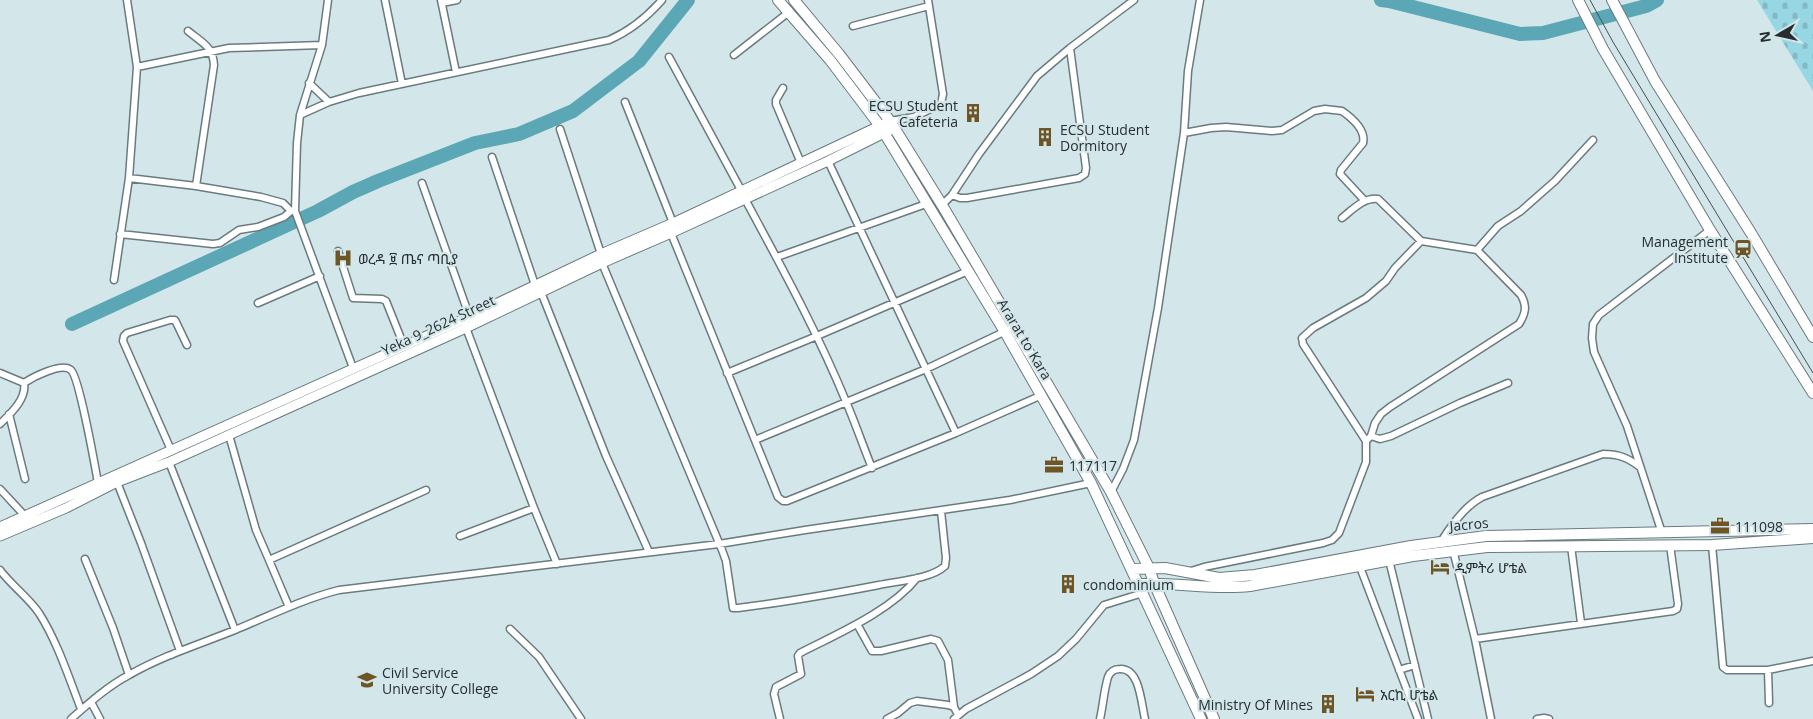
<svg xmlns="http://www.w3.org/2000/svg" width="1813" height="719" viewBox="0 0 1813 719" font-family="'Open Sans','Noto Sans Ethiopic',sans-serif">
<defs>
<pattern id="cemetery-stones" width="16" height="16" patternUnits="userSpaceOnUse" patternTransform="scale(1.25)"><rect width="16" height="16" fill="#97d7e3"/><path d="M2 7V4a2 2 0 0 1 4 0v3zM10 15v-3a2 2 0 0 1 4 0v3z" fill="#82b9c3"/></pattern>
</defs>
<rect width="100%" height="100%" fill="#d3e6ea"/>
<path fill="url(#cemetery-stones)" d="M1757,0H1813V91Z"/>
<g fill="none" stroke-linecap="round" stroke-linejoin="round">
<path stroke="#5ba7b6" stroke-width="14" d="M1381,0L1389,1L1520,34L1543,33L1646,6L1657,0
M72,324L318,211L353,192L378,181L475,143L519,134L573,111L639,61L688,0"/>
<g stroke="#6a7b7f" stroke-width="9">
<path id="street" d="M328,0L322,45L300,115L297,143L295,211L353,368
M385,0L402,84
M441,0L456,72
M442,3L457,0
M853,26L929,6
M188,31C201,42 213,46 214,65L196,186
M734,55L789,12
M669,57L741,190
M137,67L229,48L322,45
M309,83L329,102
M783,88L776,100V104L801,163
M625,102L673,223
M300,115L329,102L359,93L609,40C630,31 647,17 662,0
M890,121L914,117L941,104L943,94L928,0
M560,129L601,254
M1184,133L1211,128L1226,127L1272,131L1282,130L1314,111L1325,109L1342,111C1352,118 1366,130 1363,143L1341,170L1340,174L1365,201
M492,157L535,285
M828,161L956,433
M129,178L196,186L261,197L283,203L291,211
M422,183L470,318
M952,195L960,198H967L1079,178L1085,174L1086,168L1070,48
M745,199C781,266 818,333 847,404C856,425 863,446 872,468
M942,205L952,195L979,154L1037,76L1070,48L1134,0
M1342,218C1352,210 1364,197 1378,199L1421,241
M671,233L778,497L783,501H787L956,433L1042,395
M120,234L213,244L220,243L239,230L258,227L284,217L291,211H295
M338,251L353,298L382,299L386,301L404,346
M777,257L926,204
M602,263L722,550L726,561L733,608H738C786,602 832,594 879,585C898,581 931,579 945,566L946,558L941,511
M114,280L129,178L137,67L127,0
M541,292L606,456L649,552
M258,303L320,276
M465,325L534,508L557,564
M0,373L24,383
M727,373L817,336L968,271
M9,414L25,479
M0,424C10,414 27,399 24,383C33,377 62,362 71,370C79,377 95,466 98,483
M229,435L256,530L269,560
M1371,436L1380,439L1391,436L1460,403L1508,383
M755,440L926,369L1008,330
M1366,441L1371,436L1375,423L1381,414L1390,407L1519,324C1526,313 1527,306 1521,295L1477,250
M171,450L123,341L124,336L127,333L170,320H175L187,345
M169,462L235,630
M117,482L141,543L180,651
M0,489L25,516
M1111,492L1123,469L1134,440L1158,308L1184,133L1188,71L1200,0
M1662,533L1627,426L1594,352L1592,338L1593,324L1599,315L1710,230
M460,536L534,508
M1442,540C1452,524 1465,506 1482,497L1603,454C1619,454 1628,458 1640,467
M1712,545L1723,667L1727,670H1768L1769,703
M1571,546L1581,623
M1453,550L1475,639L1491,719
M85,559L113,628L129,675
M1389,560L1428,719
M1360,567L1418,719
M0,570C12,586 28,597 39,613C57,641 69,678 81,709
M1191,571L1204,567L1323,543L1332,540L1339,533L1366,462V441L1303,344L1302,338L1313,328L1366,298L1386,281L1395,268L1421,241L1477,250L1498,226L1521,211L1555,181L1593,140
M289,607L269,560L426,490
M857,624L872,651H881L931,639L938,641L948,660L954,707L958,715
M510,629L539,657L581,719
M1475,639L1673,611L1677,609L1678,604L1670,545
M1399,670L1415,665
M1768,670L1813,661
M91,702L100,719
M71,719C89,703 108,686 129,675C162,656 200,644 235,630C269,616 303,599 339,590L719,544L805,530L1010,500L1091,483
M780,719L774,694L776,687L801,674L798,656L800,653C837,634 891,611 917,578
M887,719L898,713L910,703L917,701L948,705L954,707
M954,719L966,709L1031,674L1058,656L1076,639L1104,605L1143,593
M1100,719C1103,706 1104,690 1108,677C1110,672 1114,669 1120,669C1140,668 1141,703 1145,719
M1537,719L1544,718L1549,719"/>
</g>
<g stroke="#6a7b7f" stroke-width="11">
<path id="secondary" d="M0,527L462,320L601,254L673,223L890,121
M0,536L66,508L117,482L169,462L466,328L602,263L671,233L828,161L894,128"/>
</g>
<g stroke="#6a7b7f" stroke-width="12">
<path id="primary" d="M778,0L830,60L880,126L1005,332L1091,483L1201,719
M794,0L839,54L890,121L942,205L1111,492L1149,568L1154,583L1214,719
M1578,0L1603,49L1710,230L1813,393
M1612,0L1655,81L1751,233L1813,337
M1132,569L1165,568L1219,578L1255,575L1411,546L1486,536L1813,529
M1139,584C1176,582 1213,590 1250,586L1413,556L1487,547L1712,545L1813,538"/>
</g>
<use href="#street" stroke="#fff" stroke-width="6"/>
<use href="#secondary" stroke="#fff" stroke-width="9"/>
<use href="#primary" stroke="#fff" stroke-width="10"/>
<path stroke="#464f51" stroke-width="1" d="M1590,0L1613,42L1813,373"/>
</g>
<defs>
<g id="building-bare" transform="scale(1.5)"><path d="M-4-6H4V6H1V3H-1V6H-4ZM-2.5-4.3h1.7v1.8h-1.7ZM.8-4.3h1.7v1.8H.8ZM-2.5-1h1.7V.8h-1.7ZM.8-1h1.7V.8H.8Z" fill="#6e5526" stroke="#d3e6ea" stroke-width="2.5" paint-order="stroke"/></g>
<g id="station-bare" transform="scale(1.5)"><path d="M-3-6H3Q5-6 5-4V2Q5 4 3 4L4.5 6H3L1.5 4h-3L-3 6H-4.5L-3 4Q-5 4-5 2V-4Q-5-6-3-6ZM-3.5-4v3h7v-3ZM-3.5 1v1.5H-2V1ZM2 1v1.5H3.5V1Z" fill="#6e5526" stroke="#d3e6ea" stroke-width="2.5" paint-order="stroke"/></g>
<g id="hospital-bare" transform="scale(1.5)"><path d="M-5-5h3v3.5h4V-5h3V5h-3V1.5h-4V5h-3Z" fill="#6e5526" stroke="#d3e6ea" stroke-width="2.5" paint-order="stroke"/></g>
<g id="office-bare" transform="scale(1.5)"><path d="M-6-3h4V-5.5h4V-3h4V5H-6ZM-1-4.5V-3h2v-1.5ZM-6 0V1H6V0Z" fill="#6e5526" stroke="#d3e6ea" stroke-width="2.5" paint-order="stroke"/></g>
<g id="hotel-bare" transform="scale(1.5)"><path d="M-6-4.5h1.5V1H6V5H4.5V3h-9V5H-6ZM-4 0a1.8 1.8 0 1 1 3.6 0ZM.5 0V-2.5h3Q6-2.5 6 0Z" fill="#6e5526" stroke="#d3e6ea" stroke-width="2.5" paint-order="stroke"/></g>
<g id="university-bare" transform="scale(1.5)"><path d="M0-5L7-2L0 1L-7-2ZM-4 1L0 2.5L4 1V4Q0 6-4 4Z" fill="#6e5526" stroke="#d3e6ea" stroke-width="2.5" paint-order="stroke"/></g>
</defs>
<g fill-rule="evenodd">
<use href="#building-bare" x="973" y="113"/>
<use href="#building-bare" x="1045" y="137"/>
<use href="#station-bare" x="1743" y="249"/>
<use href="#hospital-bare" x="343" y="258"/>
<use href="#office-bare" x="1054" y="465"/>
<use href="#office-bare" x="1720" y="526"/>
<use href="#hotel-bare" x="1440" y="567"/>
<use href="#building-bare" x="1068" y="584"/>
<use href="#university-bare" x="367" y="680"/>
<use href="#hotel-bare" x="1365" y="694"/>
<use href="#building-bare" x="1328" y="704"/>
</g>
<g text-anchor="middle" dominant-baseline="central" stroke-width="4.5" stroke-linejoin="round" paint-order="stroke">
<g font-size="14" fill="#272e30" stroke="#d3e6ea" text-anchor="start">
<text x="958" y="105" text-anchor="end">ECSU Student<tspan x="958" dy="16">Cafeteria</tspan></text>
<text x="1060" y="129">ECSU Student<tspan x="1060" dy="16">Dormitory</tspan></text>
<text x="1728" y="241" text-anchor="end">Management<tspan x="1728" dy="16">Institute</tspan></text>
<text x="358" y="258">ወረዳ ፱ ጤና ጣቢያ</text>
<text x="1069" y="465">117117</text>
<text x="1735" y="526">111098</text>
<text x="1455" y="567">ዲምትሪ ሆቴል</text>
<text x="1083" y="584">condominium</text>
<text x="382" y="672">Civil Service<tspan x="382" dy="16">University College</tspan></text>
<text x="1380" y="694">አርኪ ሆቴል</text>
<text x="1313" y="704" text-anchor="end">Ministry Of Mines</text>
</g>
<g font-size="14" fill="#272e30" stroke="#d3e6ea">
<text transform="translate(438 325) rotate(-25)">Yeka 9_2624 Street</text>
<text transform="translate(1025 339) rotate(59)">Ararat to Kara</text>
<text transform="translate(1469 524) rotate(-5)">Jacros</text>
</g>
</g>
<g transform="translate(1778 35) rotate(261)" stroke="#d3e6ea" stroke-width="4" paint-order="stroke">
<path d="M0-4L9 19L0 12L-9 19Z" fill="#272e30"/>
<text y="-8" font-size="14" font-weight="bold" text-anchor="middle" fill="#272e30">N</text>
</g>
</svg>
